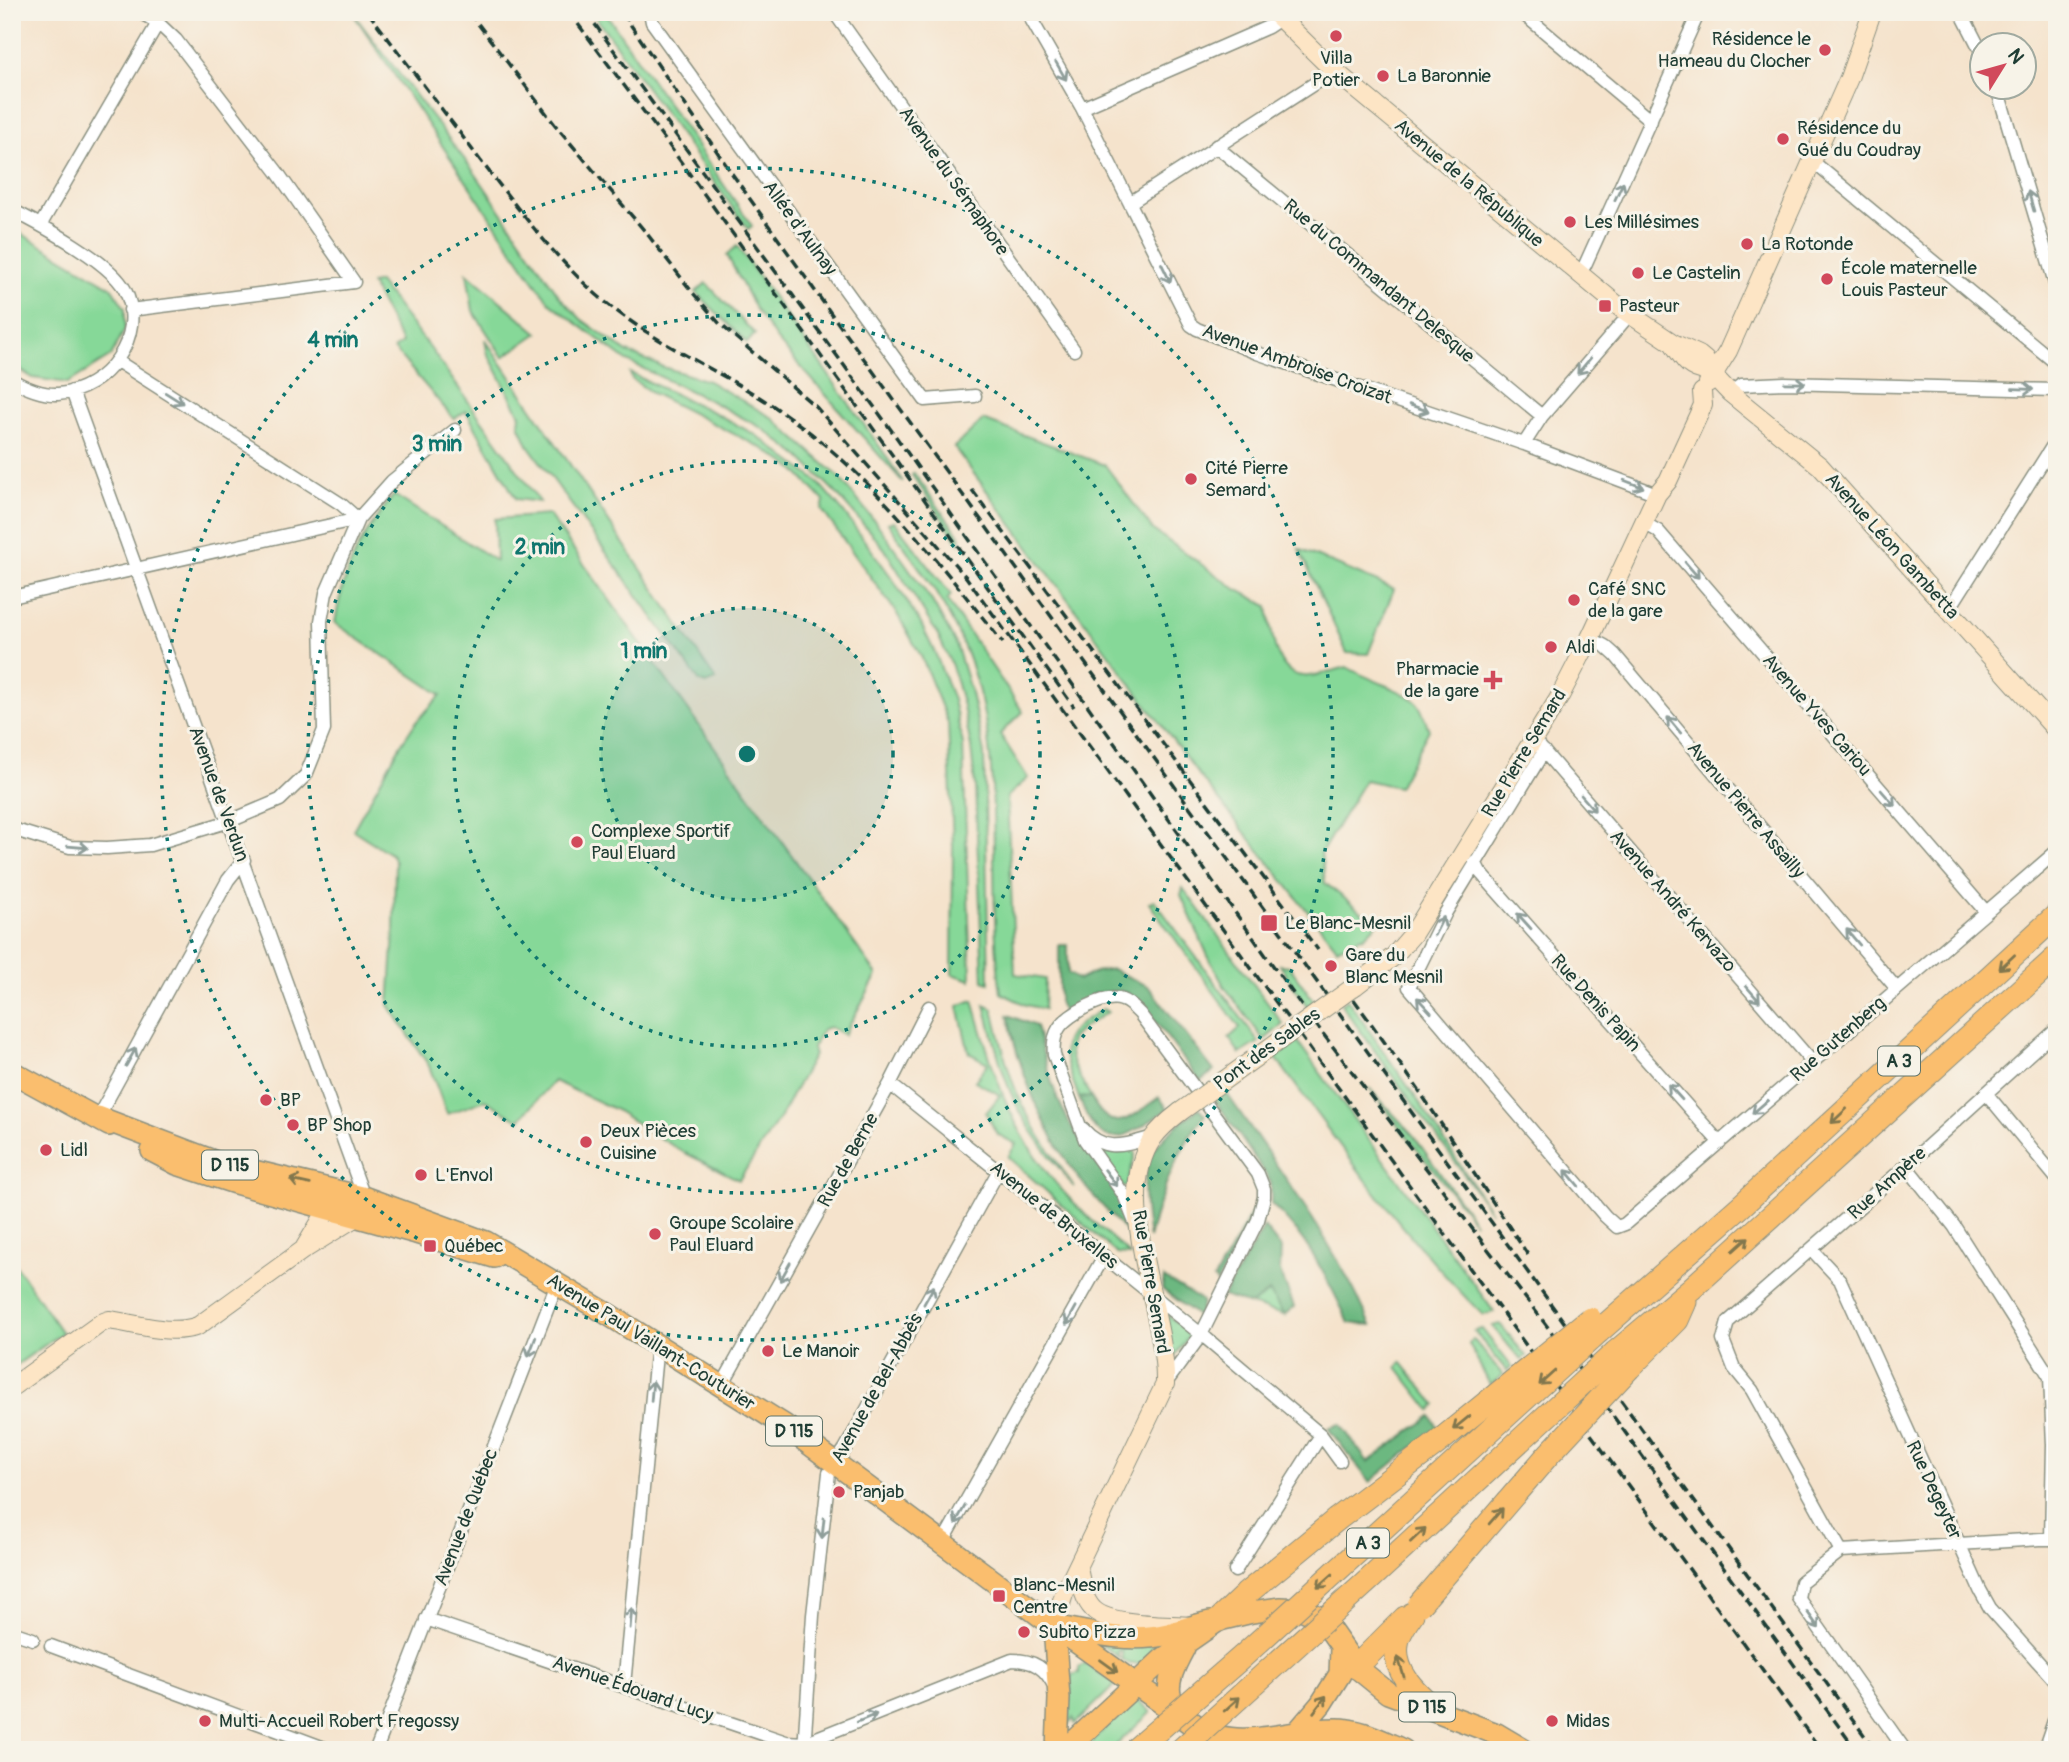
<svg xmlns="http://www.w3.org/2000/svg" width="2069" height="1762" viewBox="0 0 2069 1762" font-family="Pangolin,sans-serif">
<rect width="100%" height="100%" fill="#f7f3e8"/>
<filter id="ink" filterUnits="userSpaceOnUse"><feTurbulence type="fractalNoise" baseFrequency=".0143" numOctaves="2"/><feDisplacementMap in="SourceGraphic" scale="14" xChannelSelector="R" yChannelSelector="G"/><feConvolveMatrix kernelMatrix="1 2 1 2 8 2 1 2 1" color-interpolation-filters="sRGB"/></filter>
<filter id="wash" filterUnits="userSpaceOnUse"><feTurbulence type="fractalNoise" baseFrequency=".00686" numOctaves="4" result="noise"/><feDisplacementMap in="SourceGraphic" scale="28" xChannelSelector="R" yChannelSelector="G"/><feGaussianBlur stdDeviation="1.57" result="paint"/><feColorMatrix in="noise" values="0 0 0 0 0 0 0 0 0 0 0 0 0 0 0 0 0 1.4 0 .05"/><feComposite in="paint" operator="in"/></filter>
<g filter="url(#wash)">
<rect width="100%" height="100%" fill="#f5e3cc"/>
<path fill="#86d898" stroke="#528a66" stroke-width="2" d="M352,12L475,173L560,297L581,319L627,352L663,367L708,381L771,417L838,476L878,525L932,601L956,644L971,693L984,753L989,983L983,981L975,786L971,747L963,706L952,666L938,635L884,548L835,492L800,457L762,428L709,400L627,361L550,303L524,267Z
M592,12H605L752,226L748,229Z
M12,228L111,287L125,308V329L111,356L68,383L33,378L12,365Z
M737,246L882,450L903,482L777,340L754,307L727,255Z
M467,273L538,333L503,357L473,311Z
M379,282L433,352L540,502L516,499L466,411L454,419L394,349L402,343L371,284Z
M706,283L755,334L747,343L696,292Z
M485,339L716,680L706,684L700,682L528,445L519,424L520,415L487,352Z
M630,373L715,413L756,435L816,480L842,510L892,578L920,622L936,655L953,700L963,744L971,980L952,974L953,846L948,723L921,656L896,612L822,510L824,501L794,469L764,449L652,393L632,379Z
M983,420L1105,465L1153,530L1236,589L1268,606C1271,629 1274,680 1309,676C1321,675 1335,670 1347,667C1364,678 1409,692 1418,704C1423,711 1426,722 1429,730L1398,787L1365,780L1321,853L1325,883L1377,924L1364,937L1358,938L1354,944L1343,945L1337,948L1199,775L954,447Z
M914,473L961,538L959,543L912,475Z
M394,495L496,561L495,519L549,515L877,975L844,1035L830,1027L823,1029L812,1048L814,1055L780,1117L739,1180L681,1151L614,1109L554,1081L519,1120L485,1100L447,1114L429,1066L389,1005L394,933L395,862L392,855L353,830L400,746L416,722L441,695L335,623C343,570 360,537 394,495Z
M894,521L951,595L947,600L1023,712L1000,734L1028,778L1007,797L1015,974L1045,979L1044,1009L1026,1005L1001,993C984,876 1011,751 961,640C943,598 914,561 888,523Z
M1299,549L1394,589L1368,654L1347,653Z
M1183,888L1283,1024L1264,1040L1224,986L1208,956L1181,895Z
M1154,900L1259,1042L1240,1054L1229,1038L1240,1028L1149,903Z
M1280,965L1289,966L1314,1001L1307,1006Z
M1347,999L1419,1102L1491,1212L1341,1004Z
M973,1000C995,1079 1012,1139 1071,1200C1089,1220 1111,1236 1130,1255L1117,1254L1008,1157L1016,1144L997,1134L986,1113L1000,1095L975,1081L988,1063L969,1053L958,1006Z
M985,1005L993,1009C1000,1036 1005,1063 1015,1088C1029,1124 1054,1156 1074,1187C1051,1158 1026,1128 1011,1093C999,1065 993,1035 985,1005Z
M1103,1009L1108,1012C1097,1019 1083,1026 1075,1035C1059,1050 1083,1082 1091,1097L1079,1098C1061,1047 1051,1039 1103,1009Z
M1295,1038L1494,1312L1483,1315C1403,1236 1339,1145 1273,1054Z
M1369,1088L1413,1135L1475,1223Z
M1091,1140C1108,1152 1114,1156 1133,1149L1135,1154L1127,1186L1123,1187Z
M12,1260L62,1333L12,1368Z
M1270,1292L1284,1315L1250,1305Z
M1162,1311L1191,1333L1171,1361Z
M1500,1324L1526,1356L1521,1360L1492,1326Z
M1482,1329L1512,1367L1507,1371L1474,1331Z
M1473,1339L1503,1375L1490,1385L1469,1344Z
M1401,1362L1436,1405L1431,1411L1397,1367Z
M1101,1645H1151L1156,1651L1141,1664H1130L1122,1659V1650L1117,1651L1119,1657Z
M1085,1663L1116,1684L1075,1724L1073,1718L1069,1723L1071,1675L1079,1673V1667Z
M1137,1699L1151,1712L1111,1750H1087L1098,1735Z"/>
<path fill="#6cb880" stroke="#467a5a" stroke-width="2" d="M1059,945H1068V973L1079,980L1095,972L1112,969L1148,986L1214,1071L1200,1081L1143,1005L1128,993L1118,991L1096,993L1064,1013L1059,1002Z
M1008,1015L1036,1026C1044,1058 1052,1091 1068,1120C1086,1154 1128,1196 1128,1234C1110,1214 1091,1195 1075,1173C1043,1129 1018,1068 1008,1015Z
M1223,1088C1275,1164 1333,1240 1371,1325L1349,1323C1328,1280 1307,1236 1271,1204V1183L1265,1173L1213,1097Z
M1091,1097C1112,1139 1132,1117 1159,1097L1168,1109C1126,1136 1103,1161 1079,1098Z
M1199,1108L1205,1115C1176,1151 1160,1194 1149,1238C1145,1214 1141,1184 1149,1160C1157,1138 1182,1122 1199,1108Z
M1257,1209L1217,1283L1214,1279L1253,1210Z
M1264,1227L1281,1248L1280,1271L1294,1307L1284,1315L1269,1292L1250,1305L1223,1296Z
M1164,1278L1202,1301L1199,1317L1162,1289Z
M1431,1416L1438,1427L1370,1482L1328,1428L1340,1424L1368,1462Z"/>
</g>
<g filter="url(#ink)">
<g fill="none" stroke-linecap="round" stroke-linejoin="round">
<g stroke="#8a9080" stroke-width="15">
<path id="street" d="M650,12L652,22L925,400L975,396
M834,12L1074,350
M1027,12L1082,108L1191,325L1197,329L1257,353L1524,444L1657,494
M1521,12L1651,121
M1961,12L1982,53
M1997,88L2057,290
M1082,108L1268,27L1280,19
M1216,146L1542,416
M1812,161L2057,364
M1131,202L1334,71
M12,210C41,225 110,261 125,290C148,336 106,391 58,394C42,395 26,388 12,380
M41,224L158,23
M1579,274L1585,265L1699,12
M130,310L354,282L278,173L176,40L158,23L140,12
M117,361L341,504L358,519
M72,391L365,1200
M1730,393L1741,385L1784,383L2056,390
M1524,444L1542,416L1629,315
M1644,523L1658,531L1986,912
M12,597L358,519
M1947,607L1955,600L2057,439
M1590,638L1605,646L1615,655L1897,989
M1540,747L1812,1062
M1544,751L1446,912L1409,987L1605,1216L1617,1227L1625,1224L2057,851
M12,829L70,847L107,848L150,845L230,821L280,800L306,775L324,730L321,621L326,593L358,519L392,481L455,430
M1475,862L1480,872L1720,1143
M890,1084L1207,1339L1321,1435L1340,1461
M1986,1093L2057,1179
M98,1117L228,880L244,860
M1083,1129C1105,1154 1125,1145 1153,1137
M1906,1166L1954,1226L2050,1377L2053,1445L2051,1539
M1134,1220L1124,1195L1085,1140L1054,1055C1053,1046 1054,1036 1059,1028C1068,1014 1106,993 1122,1000C1129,1002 1135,1009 1140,1014L1258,1174L1264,1189V1197L1258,1220L1201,1335L1165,1384
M1812,1250L1840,1280L1980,1590L1990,1608L2057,1683
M722,1385L890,1084L929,1007
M943,1542L1104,1256
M1841,1551L1752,1390L1734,1368L1723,1340L1728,1322L1906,1166L2057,1029
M1841,1551L1801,1582L1798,1598L1905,1750
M1841,1551L2057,1538
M1235,1571L1321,1435
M426,1619L786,1742L804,1743L1012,1660C1034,1660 1046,1668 1055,1688
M12,1632L33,1639
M51,1646L330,1750
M624,1685L657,1344
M804,1749L813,1615L829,1473L845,1449L999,1170
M376,1750L557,1284
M2044,1750L2057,1712"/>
</g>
<g stroke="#8a9080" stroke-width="20">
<path id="secondary" d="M1274,12L1331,68L1622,309L1673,343L1699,355L1705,360L1710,372L1730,393L1820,466L2057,731
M1673,343C1684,361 1689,370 1710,372
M1708,383L1728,351L1849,78L1872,12
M1355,986L1393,957L1413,934L1559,698L1590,638L1657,494L1668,481L1703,405L1702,392
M305,1247L328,1209H338
M12,1387L101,1323L109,1320C139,1324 170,1336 198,1326L303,1250L356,1217
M1078,1568C1081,1582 1083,1599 1093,1609C1109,1626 1166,1624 1190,1626
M1054,1626L1064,1594L1165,1384C1167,1313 1110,1198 1153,1138C1160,1128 1171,1119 1180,1112"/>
</g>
<g stroke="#8a9080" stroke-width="24">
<path id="primary" d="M12,1072L109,1125
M98,1117L216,1162L366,1198L486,1242L606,1313L784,1425L1054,1626L1190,1723
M152,1151L177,1164L235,1183L416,1233L494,1257
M1054,1626L1059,1698L1057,1750
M1059,1627C1094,1634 1132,1643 1168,1634C1182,1630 1195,1625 1210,1622
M1184,1648C1177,1661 1165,1682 1171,1698C1172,1702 1178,1708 1181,1711C1222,1762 1283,1728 1337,1729C1361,1729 1382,1741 1403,1750
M1293,1737L1321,1704L1340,1674L1341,1648
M1065,1750L1163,1659L1219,1620L1252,1612L1281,1608L1301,1609L1315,1615L1328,1627L1356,1667L1388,1693L1497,1734L1524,1750
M1307,1750L1323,1743L1345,1739"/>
</g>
<g stroke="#8a9080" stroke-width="25">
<path id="highway" d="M1598,1332L1741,1206L2057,915
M1616,1352L1691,1289L2057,957
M1629,1368L1677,1320L1685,1302
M1412,1614C1407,1621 1401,1630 1398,1639C1390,1670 1415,1692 1436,1710
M1219,1620L1246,1594L1336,1520
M1356,1667L1405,1618"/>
</g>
<use href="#street" stroke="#fff" stroke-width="12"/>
<use href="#secondary" stroke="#fde5c5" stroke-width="18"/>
<use href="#primary" stroke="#fabe6e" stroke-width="21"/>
<use href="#highway" stroke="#fabe6e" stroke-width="23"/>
<path stroke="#1f3d34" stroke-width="3.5" stroke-dasharray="10 5" stroke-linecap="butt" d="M368,12C405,61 443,110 480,160C517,207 552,255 597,295C656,347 727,372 789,417C874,477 938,562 1003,643
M469,12L556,126L648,235L693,293L720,324L816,407L966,577L1821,1750
M569,12L668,144L1074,707
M586,12L889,427L1304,1009L1563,1347L1856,1750
M622,12L733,175L830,312L1875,1750
M972,490L1318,950
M1345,987L1418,1089L1528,1255"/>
<g stroke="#8a9080" stroke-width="20" stroke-linecap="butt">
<path id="secondary-bridge" d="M1180,1112L1355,986"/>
</g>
<g stroke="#8a9080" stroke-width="25" stroke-linecap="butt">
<path id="highway-bridge" d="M1336,1520L1436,1444L1590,1319
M1419,1605L1548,1455L1629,1368
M1135,1750L1242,1657L1598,1332
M1181,1750L1371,1578L1616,1352"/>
</g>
<use href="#secondary-bridge" stroke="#fde5c5" stroke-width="18"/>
<use href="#highway-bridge" stroke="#fabe6e" stroke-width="23"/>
</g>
<defs><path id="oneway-shaft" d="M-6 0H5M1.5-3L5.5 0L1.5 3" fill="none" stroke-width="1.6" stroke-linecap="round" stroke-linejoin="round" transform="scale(1.75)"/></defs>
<g stroke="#8f9e9a">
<use href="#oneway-shaft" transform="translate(1061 71) rotate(60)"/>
<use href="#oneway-shaft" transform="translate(1619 191) rotate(-65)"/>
<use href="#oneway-shaft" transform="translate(2031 201) rotate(-106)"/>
<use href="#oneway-shaft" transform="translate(1166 273) rotate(64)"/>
<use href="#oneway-shaft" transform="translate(1584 366) rotate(130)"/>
<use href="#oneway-shaft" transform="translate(1795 383) rotate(1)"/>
<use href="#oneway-shaft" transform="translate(2023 389) rotate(2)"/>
<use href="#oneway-shaft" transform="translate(174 398) rotate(32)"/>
<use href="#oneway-shaft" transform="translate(1419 408) rotate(19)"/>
<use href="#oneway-shaft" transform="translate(1634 484) rotate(21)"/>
<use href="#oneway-shaft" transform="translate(1692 570) rotate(49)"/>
<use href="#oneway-shaft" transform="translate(1674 725) rotate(-130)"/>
<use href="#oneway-shaft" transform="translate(1888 798) rotate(49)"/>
<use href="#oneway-shaft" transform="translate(1588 803) rotate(49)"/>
<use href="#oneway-shaft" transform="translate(78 847) rotate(5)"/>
<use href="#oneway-shaft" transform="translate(1524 921) rotate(-132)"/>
<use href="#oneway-shaft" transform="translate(1439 926) rotate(-63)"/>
<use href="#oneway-shaft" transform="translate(1853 937) rotate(-130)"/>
<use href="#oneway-shaft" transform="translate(1753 994) rotate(49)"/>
<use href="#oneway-shaft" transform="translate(1424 1005) rotate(-133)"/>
<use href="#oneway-shaft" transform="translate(131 1057) rotate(-61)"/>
<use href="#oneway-shaft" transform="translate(1675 1092) rotate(-132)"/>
<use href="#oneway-shaft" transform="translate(1760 1107) rotate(139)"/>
<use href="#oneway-shaft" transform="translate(1111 1178) rotate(53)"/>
<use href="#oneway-shaft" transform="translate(1572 1178) rotate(-130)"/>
<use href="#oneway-shaft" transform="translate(785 1272) rotate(119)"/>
<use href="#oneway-shaft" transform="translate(929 1295) rotate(-61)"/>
<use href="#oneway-shaft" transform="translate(1071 1316) rotate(119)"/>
<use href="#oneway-shaft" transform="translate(532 1347) rotate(111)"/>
<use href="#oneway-shaft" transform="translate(652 1391) rotate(-85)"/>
<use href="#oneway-shaft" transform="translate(960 1515) rotate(119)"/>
<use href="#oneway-shaft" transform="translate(823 1528) rotate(96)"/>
<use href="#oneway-shaft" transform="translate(631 1618) rotate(-85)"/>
<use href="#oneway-shaft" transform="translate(1813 1620) rotate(55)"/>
<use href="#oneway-shaft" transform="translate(867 1718) rotate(-22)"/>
</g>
<g stroke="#82774e">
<use href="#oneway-shaft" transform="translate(2007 962) rotate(137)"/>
<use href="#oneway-shaft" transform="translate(1839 1116) rotate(137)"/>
<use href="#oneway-shaft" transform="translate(300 1182) rotate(-167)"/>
<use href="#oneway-shaft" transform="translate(1741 1244) rotate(-42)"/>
<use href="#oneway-shaft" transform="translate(1547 1378) rotate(138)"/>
<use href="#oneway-shaft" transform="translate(1461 1423) rotate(141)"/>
<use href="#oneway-shaft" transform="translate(1496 1516) rotate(-49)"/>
<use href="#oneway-shaft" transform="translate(1418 1535) rotate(-43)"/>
<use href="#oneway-shaft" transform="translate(1325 1581) rotate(138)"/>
<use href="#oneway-shaft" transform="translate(1109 1666) rotate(36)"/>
<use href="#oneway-shaft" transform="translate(1401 1667) rotate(-107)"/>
<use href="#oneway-shaft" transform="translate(1232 1704) rotate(-42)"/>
<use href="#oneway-shaft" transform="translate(1320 1704) rotate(-53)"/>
</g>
</g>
<circle cx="747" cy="754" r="146" fill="#0f766e" fill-opacity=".12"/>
<g fill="none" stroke="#0f766e" stroke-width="3.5" stroke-dasharray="3.5 7">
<circle cx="747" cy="754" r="146"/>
<circle cx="747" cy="754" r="293"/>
<circle cx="747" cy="754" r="439"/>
<circle cx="747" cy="754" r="586"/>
</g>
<g fill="#d1495b" stroke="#f7f3e8" stroke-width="2.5">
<circle cx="1336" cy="36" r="7"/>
<circle cx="1825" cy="50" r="7"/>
<circle cx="1383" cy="76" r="7"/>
<circle cx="1783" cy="139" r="7"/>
<circle cx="1570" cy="222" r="7"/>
<circle cx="1747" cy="244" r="7"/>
<circle cx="1638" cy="273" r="7"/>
<circle cx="1827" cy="279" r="7"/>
<rect x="1598" y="299" width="14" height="14" rx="3.5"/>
<circle cx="1191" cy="479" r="7"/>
<circle cx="1574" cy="600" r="7"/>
<circle cx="1551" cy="647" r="7"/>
<path d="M1489.5 669.5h7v7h7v7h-7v7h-7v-7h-7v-7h7z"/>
<circle cx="577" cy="842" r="7"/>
<rect x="1260" y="914" width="18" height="18" rx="3.5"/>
<circle cx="1331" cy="966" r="7"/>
<circle cx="266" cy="1100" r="7"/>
<circle cx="293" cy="1125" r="7"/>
<circle cx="586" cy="1142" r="7"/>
<circle cx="46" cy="1150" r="7"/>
<circle cx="421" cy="1175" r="7"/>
<circle cx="655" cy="1234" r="7"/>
<rect x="423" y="1239" width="14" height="14" rx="3.5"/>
<circle cx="768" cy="1351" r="7"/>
<circle cx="839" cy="1492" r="7"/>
<rect x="992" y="1589" width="14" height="14" rx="3.5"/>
<circle cx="1024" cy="1632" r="7"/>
<circle cx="205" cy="1721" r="7"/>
<circle cx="1552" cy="1721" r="7"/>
</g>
<g text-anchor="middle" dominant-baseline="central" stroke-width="6" stroke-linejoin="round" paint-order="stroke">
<g fill="#f7f3e8" stroke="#60746a" stroke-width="2">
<rect x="1878" y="1046.5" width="42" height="29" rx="5"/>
<rect x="202" y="1150.5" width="56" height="29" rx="5"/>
<rect x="766" y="1416.5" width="56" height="29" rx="5"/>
<rect x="1347" y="1528.5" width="42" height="29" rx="5"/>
<rect x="1399" y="1692.5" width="56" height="29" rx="5"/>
</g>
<g font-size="18" font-weight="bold" fill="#1f3d34">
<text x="1899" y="1061">A 3</text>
<text x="230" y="1165">D 115</text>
<text x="794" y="1431">D 115</text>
<text x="1368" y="1543">A 3</text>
<text x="1427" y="1707">D 115</text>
</g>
<g font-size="19" fill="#1f3d34" stroke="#f7f3e8" text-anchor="start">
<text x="1811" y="39" text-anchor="end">Résidence le<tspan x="1811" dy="22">Hameau du Clocher</tspan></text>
<text x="1336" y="58" text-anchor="middle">Villa<tspan x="1336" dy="22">Potier</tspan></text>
<text x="1397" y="76">La Baronnie</text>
<text x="1797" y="128">Résidence du<tspan x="1797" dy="22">Gué du Coudray</tspan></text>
<text x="1584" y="222">Les Millésimes</text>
<text x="1761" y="244">La Rotonde</text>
<text x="1841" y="268">École maternelle<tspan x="1841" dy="22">Louis Pasteur</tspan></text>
<text x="1652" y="273">Le Castelin</text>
<text x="1619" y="306">Pasteur</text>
<text x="1205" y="468">Cité Pierre<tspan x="1205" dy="22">Semard</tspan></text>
<text x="1588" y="589">Café SNC<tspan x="1588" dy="22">de la gare</tspan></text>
<text x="1565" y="647">Aldi</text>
<text x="1479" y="669" text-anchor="end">Pharmacie<tspan x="1479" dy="22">de la gare</tspan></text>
<text x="591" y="831">Complexe Sportif<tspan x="591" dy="22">Paul Eluard</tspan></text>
<text x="1285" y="923">Le Blanc-Mesnil</text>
<text x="1345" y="955">Gare du<tspan x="1345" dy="22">Blanc Mesnil</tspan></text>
<text x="280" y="1100">BP</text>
<text x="307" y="1125">BP Shop</text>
<text x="600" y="1131">Deux Pièces<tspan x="600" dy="22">Cuisine</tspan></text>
<text x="60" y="1150">Lidl</text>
<text x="435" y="1175">L'Envol</text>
<text x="669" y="1223">Groupe Scolaire<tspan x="669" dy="22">Paul Eluard</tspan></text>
<text x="444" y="1246">Québec</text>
<text x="782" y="1351">Le Manoir</text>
<text x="853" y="1492">Panjab</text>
<text x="1013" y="1585">Blanc-Mesnil<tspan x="1013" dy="22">Centre</tspan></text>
<text x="1038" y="1632">Subito Pizza</text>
<text x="219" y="1721">Multi-Accueil Robert Fregossy</text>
<text x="1566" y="1721">Midas</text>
</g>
<g font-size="19" fill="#1f3d34" stroke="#f7f3e8">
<text transform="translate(954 181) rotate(55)">Avenue du Sémaphore</text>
<text transform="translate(1469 183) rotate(40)">Avenue de la République</text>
<text transform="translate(800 228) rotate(54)">Allée d'Aulnay</text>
<text transform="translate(1379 281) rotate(40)">Rue du Commandant Delesque</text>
<text transform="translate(1297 364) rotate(20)">Avenue Ambroise Croizat</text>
<text transform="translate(1892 546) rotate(48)">Avenue Léon Gambetta</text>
<text transform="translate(1817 715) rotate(49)">Avenue Yves Cariou</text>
<text transform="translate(1524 753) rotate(-59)">Rue Pierre Semard</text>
<text transform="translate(219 794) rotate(70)">Avenue de Verdun</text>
<text transform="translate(1746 810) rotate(50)">Avenue Pierre Assailly</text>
<text transform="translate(1673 901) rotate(49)">Avenue André Kervazo</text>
<text transform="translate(1596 1003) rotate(48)">Rue Denis Papin</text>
<text transform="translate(1838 1039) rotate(-41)">Rue Gutenberg</text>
<text transform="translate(1267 1049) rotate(-36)">Pont des Sables</text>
<text transform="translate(848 1160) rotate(-61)">Rue de Berne</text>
<text transform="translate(1887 1183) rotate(-42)">Rue Ampère</text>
<text transform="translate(1054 1215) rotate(39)">Avenue de Bruxelles</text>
<text transform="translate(1151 1282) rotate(80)">Rue Pierre Semard</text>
<text transform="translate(651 1342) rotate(32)">Avenue Paul Vaillant-Couturier</text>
<text transform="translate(877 1388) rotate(-61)">Avenue de Bel-Abbès</text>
<text transform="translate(1934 1490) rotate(65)">Rue Degeyter</text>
<text transform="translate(466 1517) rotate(-69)">Avenue de Québec</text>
<text transform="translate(633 1689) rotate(19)">Avenue Édouard Lucy</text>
</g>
</g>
<circle cx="747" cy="754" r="10" fill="#0f766e" stroke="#f7f3e8" stroke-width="3.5"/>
<g font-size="21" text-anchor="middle" font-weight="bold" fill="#0f766e" stroke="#f7f3e8" stroke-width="6" stroke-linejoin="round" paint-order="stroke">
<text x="333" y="347">4 min</text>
<text x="437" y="451">3 min</text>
<text x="540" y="554">2 min</text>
<text x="644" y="658">1 min</text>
</g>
<rect width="2069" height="1762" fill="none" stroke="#f7f3e8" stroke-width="42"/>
<g transform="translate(2003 66) rotate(53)"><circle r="33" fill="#f7f3e8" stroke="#a1aaa0" stroke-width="2"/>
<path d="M0-5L12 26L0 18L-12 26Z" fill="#d1495b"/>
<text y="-10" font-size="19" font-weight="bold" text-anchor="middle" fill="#1f3d34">N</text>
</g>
</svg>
